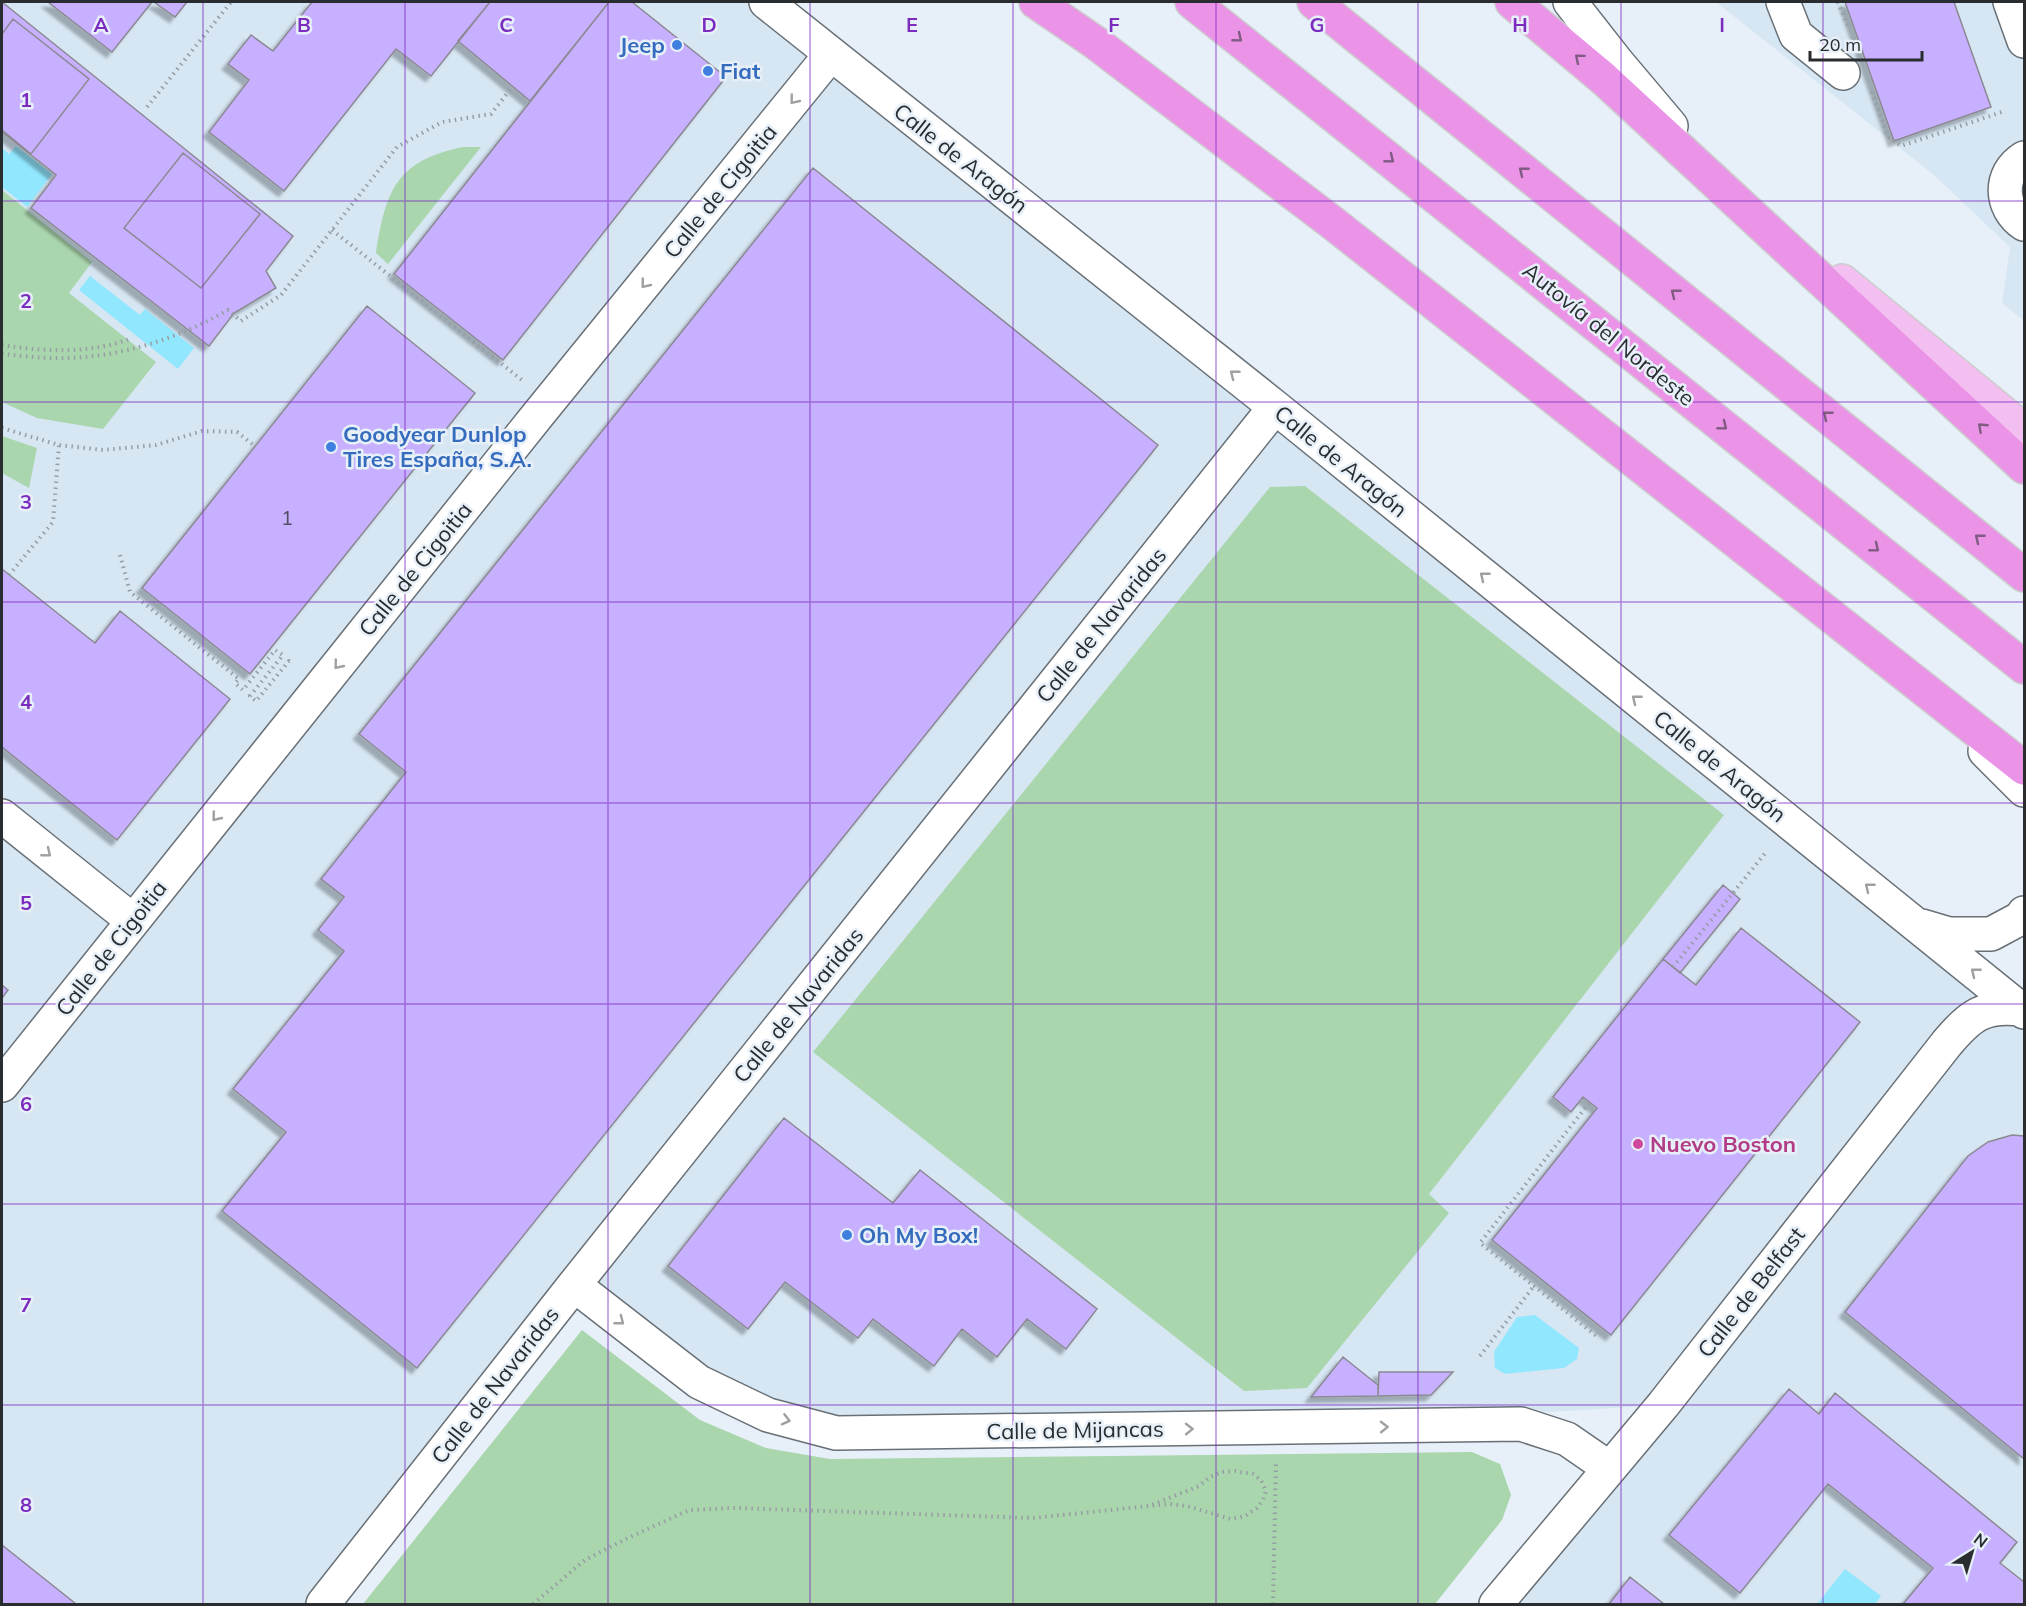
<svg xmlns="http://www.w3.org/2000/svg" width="2026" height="1606" viewBox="0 0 2026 1606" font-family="Mulish,sans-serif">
<defs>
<filter id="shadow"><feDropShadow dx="-5.5" dy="5.5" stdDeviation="1.5" flood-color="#0004"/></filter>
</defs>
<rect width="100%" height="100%" fill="#e7f0f8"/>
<path fill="#d6e6f3" d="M2,2H766L2024,1012V1604H1496L1662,1405L1277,1429L768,1415L574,1285L323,1604H2Z
M1716,2H2024V321L2002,303L2010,247L1934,175Z"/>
<path fill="#aad6ad" d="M463,147H481L388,264L376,253C386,190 396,161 463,147Z
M2,190L92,262L69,293L156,362L103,429L37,418L2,402Z
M2,436L37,448L29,488L2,473Z
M1305,486L1724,815L1429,1194L1449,1213L1307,1388L1244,1391L813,1052L1270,487Z
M582,1330L700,1420L766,1448L830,1459L1472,1452L1500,1464L1511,1495L1502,1520L1435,1604H363Z"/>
<path fill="#90e7fe" d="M16,146L52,174L27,207L2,187V148L9,154Z
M90,276L140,315L145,309L194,348L178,369L79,290Z
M1535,1315L1579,1348L1577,1359L1564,1368L1505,1374L1495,1368L1494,1352L1517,1317Z
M1845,1569L1881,1596L1875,1604H1817Z"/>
<path fill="#c7b0ff" stroke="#8b8992" stroke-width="1.5" filter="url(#shadow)" d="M2,2L293,236L266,271L276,288L234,313L209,346L31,208L56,175L2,132Z
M48,2H152L112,52Z
M154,2H187L175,17Z
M312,2H490L431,76L396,49L284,191L209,132L249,80L228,64L251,35L273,51Z
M490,2H609L530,101L458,41Z
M609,2H632L726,77L503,360L394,274Z
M1845,2H1954L1991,107L1894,141Z
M13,19L89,79L31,154L2,130V34Z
M183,153L260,214L201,288L124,228Z
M813,168L1158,445L417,1368L222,1211L286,1132L233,1089L344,951L318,930L344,897L321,879L406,772L359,734Z
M367,306L475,393L250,674L142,588Z
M2,569L95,643L120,611L230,699L117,840L2,747Z
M1723,885L1740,899L1680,973L1663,959Z
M1741,928L1860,1022L1611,1335L1492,1240L1597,1108L1583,1097L1571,1112L1553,1097L1663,959L1696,985Z
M2,985L8,990L2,998Z
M784,1118L893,1203L920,1170L1097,1309L1066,1349L1027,1319L997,1357L962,1329L934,1366L873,1319L858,1338L785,1282L748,1329L668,1266Z
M2012,1135L2024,1136V1459L1845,1312L1968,1156L1988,1142Z
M1343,1357L1378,1385V1396L1311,1397Z
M1379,1372H1453L1431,1395L1378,1396Z
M1789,1389L1819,1414L1835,1393L2017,1542L2000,1563L2024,1582V1604H1903L1933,1568L1828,1484L1740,1593L1669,1535Z
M2,1545L76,1604H2Z
M1630,1577L1664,1604H1609Z"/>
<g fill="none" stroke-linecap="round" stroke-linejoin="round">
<g stroke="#687076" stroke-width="36">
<path id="minor" d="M766,2L1275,407L2024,1012
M1570,2L1617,62L1671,126
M1783,2L1796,35L1843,73
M2010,2L2024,41
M2024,158C1998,174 2000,208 2024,224
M1985,751L2024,790
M2,816L132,920
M1922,926L1949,934H1991L2021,918L2024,913
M2,1085L537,416L831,54
M574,1285L699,1382L768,1415L836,1433L1521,1424L1567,1439L1609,1468
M323,1604L574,1285L1275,407
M1496,1604L1663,1405L1947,1043C1970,1016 1983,1005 2020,1009"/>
</g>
<g stroke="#cccdcd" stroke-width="36">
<path id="major" d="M1842,281L2024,430"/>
</g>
<g stroke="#cccdcd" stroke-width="36">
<path id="highway" d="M1036,2L1096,43L1334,224L2024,768
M1192,2L2024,667
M1314,2L2024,575
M1512,2L1604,79L2024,467"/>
</g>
<path stroke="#969da3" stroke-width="4" stroke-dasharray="1.5 4.5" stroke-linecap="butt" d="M1838,2L1849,29
M1872,92L1888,137L1901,146L2005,111
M147,107L231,2
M332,230L522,380
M2,345C44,352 92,354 132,338
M2,354C18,355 35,358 52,358C112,360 176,340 228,310L241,321L281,295L397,147L442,122L491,114L513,86
M2,428L59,445L103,450L156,445L202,431L237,432L255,446
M120,555L130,592L239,679L235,683L243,690L275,650L283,655L250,696L256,701L289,661L292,663
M9,575L53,522L59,445
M1673,967L1767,851
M1589,1103L1480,1243L1599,1338
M1480,1356L1534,1286
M533,1604L585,1560L628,1538L689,1510L736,1508L1033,1518L1149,1506L1170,1504L1187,1506L1231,1519L1245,1516L1257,1508L1263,1500L1266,1491L1261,1480L1253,1474L1235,1471L1222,1472L1210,1477L1199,1486L1149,1506
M1273,1604L1276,1461"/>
<use href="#minor" stroke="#fff" stroke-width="33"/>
<use href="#major" stroke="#f3bff1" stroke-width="33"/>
<use href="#highway" stroke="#eb94e7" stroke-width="33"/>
</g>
<defs><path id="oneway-chevron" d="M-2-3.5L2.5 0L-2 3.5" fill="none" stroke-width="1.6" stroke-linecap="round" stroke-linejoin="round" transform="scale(1.5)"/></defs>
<g stroke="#805b82">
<use href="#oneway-chevron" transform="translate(1238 38) rotate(39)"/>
<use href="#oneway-chevron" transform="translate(1579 58) rotate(-140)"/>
<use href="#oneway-chevron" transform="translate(1390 159) rotate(39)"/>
<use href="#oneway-chevron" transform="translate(1523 171) rotate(-141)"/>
<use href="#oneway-chevron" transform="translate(1675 293) rotate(-141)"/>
<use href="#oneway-chevron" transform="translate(1827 415) rotate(-141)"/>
<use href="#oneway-chevron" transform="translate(1723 426) rotate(39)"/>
<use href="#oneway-chevron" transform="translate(1982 427) rotate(-137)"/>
<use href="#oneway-chevron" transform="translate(1979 538) rotate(-141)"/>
<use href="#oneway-chevron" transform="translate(1875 548) rotate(39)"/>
</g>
<g stroke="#9fa0a2">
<use href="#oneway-chevron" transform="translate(794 100) rotate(129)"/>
<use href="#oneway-chevron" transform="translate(645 284) rotate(129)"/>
<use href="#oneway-chevron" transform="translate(1234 374) rotate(-142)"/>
<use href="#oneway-chevron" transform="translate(1484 576) rotate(-141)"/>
<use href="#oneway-chevron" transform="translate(338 665) rotate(129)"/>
<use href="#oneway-chevron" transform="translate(1636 699) rotate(-141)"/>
<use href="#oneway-chevron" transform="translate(216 817) rotate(129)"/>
<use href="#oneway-chevron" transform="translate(47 853) rotate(39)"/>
<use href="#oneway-chevron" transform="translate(1869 887) rotate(-141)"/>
<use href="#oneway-chevron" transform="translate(1975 972) rotate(-141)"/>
<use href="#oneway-chevron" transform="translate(620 1321) rotate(38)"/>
<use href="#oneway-chevron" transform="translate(786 1420) rotate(14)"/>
<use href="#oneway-chevron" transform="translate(1384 1427) rotate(-1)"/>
<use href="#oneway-chevron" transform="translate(1189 1429) rotate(-1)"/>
</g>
<path fill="none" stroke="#7b2cbf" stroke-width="1.5" stroke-opacity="0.55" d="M203,2V1604M405,2V1604M608,2V1604M810,2V1604M1013,2V1604M1216,2V1604M1418,2V1604M1621,2V1604M1823,2V1604M2,201H2024M2,402H2024M2,602H2024M2,803H2024M2,1004H2024M2,1204H2024M2,1405H2024"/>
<g fill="#3f7fe0" stroke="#e7f0f8" stroke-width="2">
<circle cx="677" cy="45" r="6"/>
<circle cx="708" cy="71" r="6"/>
<circle cx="331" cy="447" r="6"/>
<circle cx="847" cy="1235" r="6"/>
</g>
<circle fill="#d1479c" stroke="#e7f0f8" stroke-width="2" cx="1638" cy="1144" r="6"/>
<g text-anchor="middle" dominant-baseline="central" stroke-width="5" stroke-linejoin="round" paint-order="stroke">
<g font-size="20" fill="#504e64">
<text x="287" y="517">1</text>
</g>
<g font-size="22" font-weight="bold" fill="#366cbe" stroke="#e7f0f8" text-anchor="start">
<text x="665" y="45" text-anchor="end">Jeep</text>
<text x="720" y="71">Fiat</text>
<text x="343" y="434">Goodyear Dunlop<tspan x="343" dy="25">Tires España, S.A.</tspan></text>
<text x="859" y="1235">Oh My Box!</text>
</g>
<g font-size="22" fill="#292d30" stroke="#e7f0f8">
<text transform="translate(961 158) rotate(38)">Calle de Aragón</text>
<text transform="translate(720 191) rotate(-51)">Calle de Cigoitia</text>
<text transform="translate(1609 334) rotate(39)">Autovía del Nordeste</text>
<text transform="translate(1341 461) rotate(39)">Calle de Aragón</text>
<text transform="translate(415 569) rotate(-51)">Calle de Cigoitia</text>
<text transform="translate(1101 625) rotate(-51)">Calle de Navaridas</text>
<text transform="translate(1720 766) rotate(39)">Calle de Aragón</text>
<text transform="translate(111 948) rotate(-52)">Calle de Cigoitia</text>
<text transform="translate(798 1005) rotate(-51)">Calle de Navaridas</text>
<text transform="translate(1751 1292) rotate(-52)">Calle de Belfast</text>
<text transform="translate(495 1385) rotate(-52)">Calle de Navaridas</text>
<text transform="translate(1075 1430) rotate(-1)">Calle de Mijancas</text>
</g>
<g font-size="22" font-weight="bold" fill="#b23c85" stroke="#e7f0f8" text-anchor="start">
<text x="1650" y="1144">Nuevo Boston</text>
</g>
</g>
<g font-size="20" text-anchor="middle" font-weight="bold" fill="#7b2cbf" stroke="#e7f0f8" stroke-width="5" stroke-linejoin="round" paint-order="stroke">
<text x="101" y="32">A</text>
<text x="304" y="32">B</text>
<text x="506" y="32">C</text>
<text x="709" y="32">D</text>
<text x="912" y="32">E</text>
<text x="1114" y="32">F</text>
<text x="1317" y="32">G</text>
<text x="1520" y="32">H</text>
<text x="1722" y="32">I</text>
<text x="26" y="107">1</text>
<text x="26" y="308">2</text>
<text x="26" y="509">3</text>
<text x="26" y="709">4</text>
<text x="26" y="910">5</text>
<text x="26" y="1111">6</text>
<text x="26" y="1312">7</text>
<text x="26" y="1512">8</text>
</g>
<rect width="2026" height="1606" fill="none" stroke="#292d30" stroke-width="6"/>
<g transform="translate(1972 1552) rotate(37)" stroke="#e7f0f8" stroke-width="4.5" paint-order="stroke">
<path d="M0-4.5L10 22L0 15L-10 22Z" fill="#292d30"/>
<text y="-9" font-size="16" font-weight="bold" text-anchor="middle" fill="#292d30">N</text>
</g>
<path d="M1810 51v9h112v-9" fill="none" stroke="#292d30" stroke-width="3"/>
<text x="1819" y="51" font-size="18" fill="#292d30" stroke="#e7f0f8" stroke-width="4.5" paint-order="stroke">20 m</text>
</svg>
